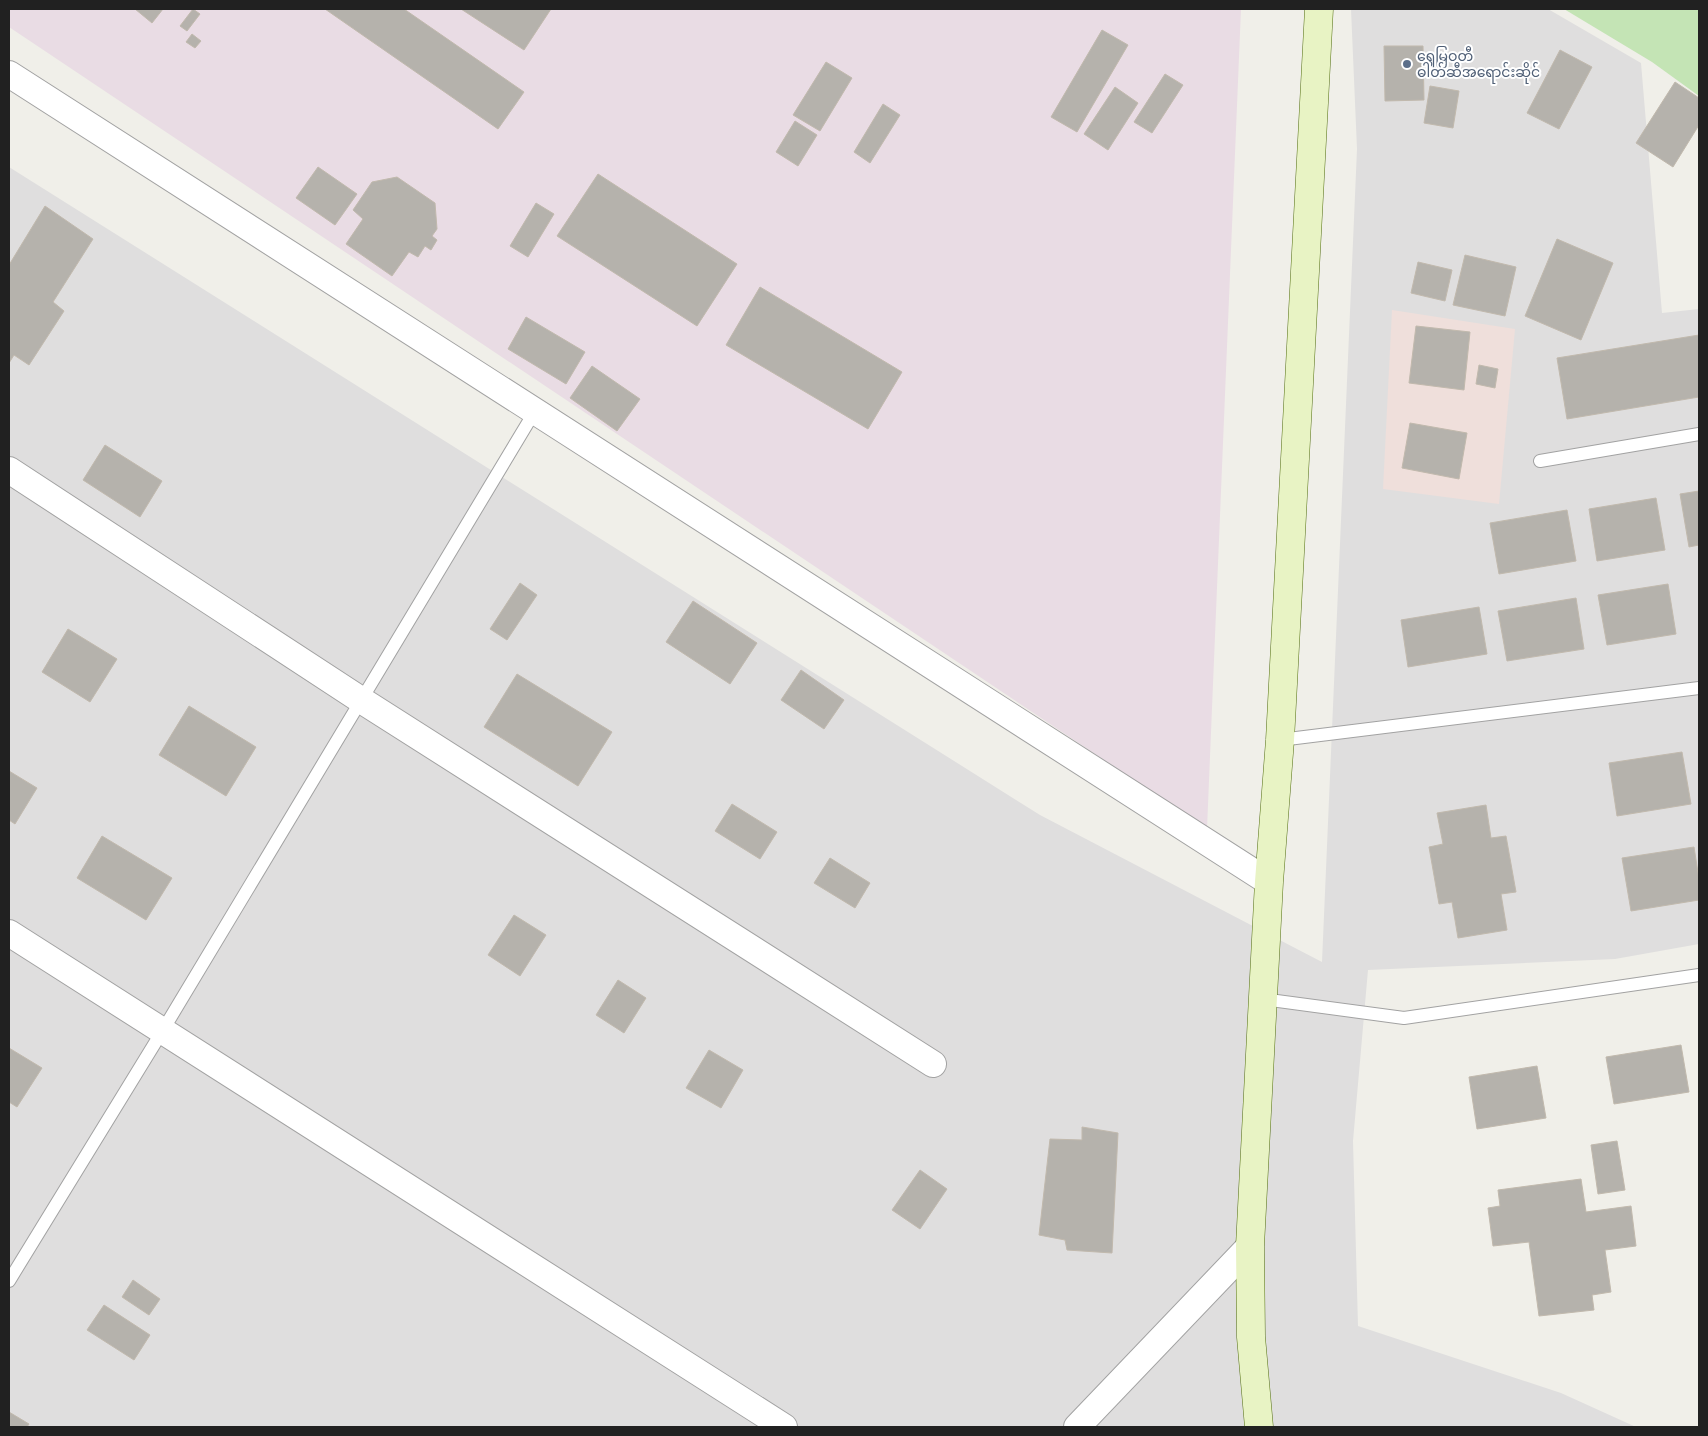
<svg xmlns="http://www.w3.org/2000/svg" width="1708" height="1436" viewBox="0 0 1708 1436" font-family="'Nunito Sans','Noto Sans Myanmar',sans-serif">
<rect width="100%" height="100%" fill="#f0efe9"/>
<path fill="#dfdede" d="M1351,9H1548L1641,63L1662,313L1699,309V944L1615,959L1368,970L1353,1141L1358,1326L1561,1393L1636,1427H9V167L1040,815L1322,962L1357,149Z"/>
<path fill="#efdfdb" d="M1392,310L1515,329L1499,504L1383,489Z"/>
<path fill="#e9dce4" d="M9,9H1241L1207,829L9,27Z"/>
<path fill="#c4e4b5" d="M1564,9H1699V96L1652,62Z"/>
<path fill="#b5b2ac" stroke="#c1b9ad" d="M135,9H163L152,23Z
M193,9L200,14L187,31L180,26Z
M325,9H404L524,92L498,129Z
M461,9H551L524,50Z
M1102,30L1128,45L1077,132L1051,117Z
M192,34L201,41L195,48L186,42Z
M1384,46H1423L1424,100L1385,101Z
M1560,50L1592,67L1559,129L1527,113Z
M826,62L852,78L820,131L793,115Z
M1165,74L1183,85L1152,133L1134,122Z
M1675,82L1699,98V125L1673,167L1636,143Z
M1430,86L1459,91L1453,128L1424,123Z
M1115,87L1138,103L1108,150L1084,134Z
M883,104L900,115L870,163L854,152Z
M795,121L817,135L798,166L776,152Z
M318,167L357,194L335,225L296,198Z
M598,174L737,264L697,326L557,236Z
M397,177L435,203L437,229L432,236L437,240L431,250L425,246L418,257L409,252L392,276L346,244L363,219L353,210L372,182Z
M536,203L554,214L528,257L510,246Z
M45,206L93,239L53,302L64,311L29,365L14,355L9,363V265Z
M1557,239L1613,263L1581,340L1525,316Z
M1465,255L1516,267L1505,316L1453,305Z
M1418,262L1452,270L1445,301L1411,293Z
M760,287L902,372L868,429L726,345Z
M526,317L585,352L566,384L508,349Z
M1416,326L1470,332L1464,390L1409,383Z
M1699,335V397L1567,419L1557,358Z
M1479,365L1498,369L1495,388L1476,384Z
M592,366L640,399L617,431L570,398Z
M1410,423L1467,433L1459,479L1402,468Z
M105,445L162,481L140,517L83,480Z
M1699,491V545L1689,547L1680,494Z
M1656,498L1665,550L1597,561L1589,509Z
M1567,510L1576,561L1499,574L1490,523Z
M520,583L537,595L507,640L490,629Z
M1668,584L1676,634L1607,645L1598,595Z
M1576,598L1584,649L1507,661L1498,611Z
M693,601L757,643L730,684L666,642Z
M1479,607L1487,654L1408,667L1401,620Z
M68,629L117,659L90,702L42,672Z
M801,670L844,700L824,729L781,700Z
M517,674L612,732L578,786L484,727Z
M189,706L256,747L226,796L159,755Z
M1682,752L1691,804L1617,816L1609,763Z
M9,771L37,788L15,824L9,820Z
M732,804L777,832L760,859L715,831Z
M1486,805L1491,838L1506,836L1516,892L1501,894L1507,930L1458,938L1452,902L1439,904L1429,847L1443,844L1437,813Z
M102,836L172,878L146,920L77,878Z
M1694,847L1699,879V900L1631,911L1622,858Z
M830,858L870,883L855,908L814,883Z
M514,915L546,935L520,976L488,955Z
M618,980L646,998L624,1033L596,1015Z
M1681,1045L1689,1092L1614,1104L1606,1057Z
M9,1048L42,1068L17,1107L9,1102Z
M709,1050L743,1070L721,1108L686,1088Z
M1537,1066L1546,1118L1477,1129L1469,1077Z
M1082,1127L1118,1133L1112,1253L1067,1250L1065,1240L1039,1235L1050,1139L1082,1140Z
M1617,1141L1625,1190L1598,1194L1591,1145Z
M920,1170L947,1189L920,1229L892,1210Z
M1581,1179L1586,1212L1631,1206L1636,1246L1605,1250L1611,1292L1592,1295L1594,1310L1539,1316L1529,1242L1493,1246L1488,1208L1500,1206L1498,1190Z
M133,1280L160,1299L149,1315L122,1297Z
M104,1305L150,1335L134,1360L87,1330Z
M9,1412L29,1424L27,1427H9Z"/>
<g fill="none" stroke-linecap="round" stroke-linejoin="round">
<g stroke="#a2a2a2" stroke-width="14">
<path id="lane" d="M1540,461L1699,434
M1280,740L1699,688
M1263,999L1404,1018L1699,975
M9,1281L163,1030L535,411"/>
</g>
<g stroke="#a2a2a2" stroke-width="28">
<path id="street" d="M9,74L1269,882
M9,470L361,700L933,1064
M9,933L784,1427
M1077,1427L1250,1246"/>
</g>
<g stroke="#536e12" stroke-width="29">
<path id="secondary" d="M1259,1427L1251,1337L1250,1246L1269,882L1280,740L1319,9"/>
</g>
<use href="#lane" stroke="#fff" stroke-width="12"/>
<use href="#street" stroke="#fff" stroke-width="26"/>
<use href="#secondary" stroke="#e8f3c4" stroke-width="28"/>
</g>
<circle fill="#5c6f8a" stroke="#fff" stroke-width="2" cx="1407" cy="64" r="5"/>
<g text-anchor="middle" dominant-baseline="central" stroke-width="4" stroke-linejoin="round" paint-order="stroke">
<g font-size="14" fill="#4e5e75" stroke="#fff" text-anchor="start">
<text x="1417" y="56">ရွှေမြဝတီ<tspan x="1417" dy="16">ဓါတ်ဆီအရောင်းဆိုင်</tspan></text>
</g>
</g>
<rect width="1708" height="1436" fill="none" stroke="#212121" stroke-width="20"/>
</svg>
